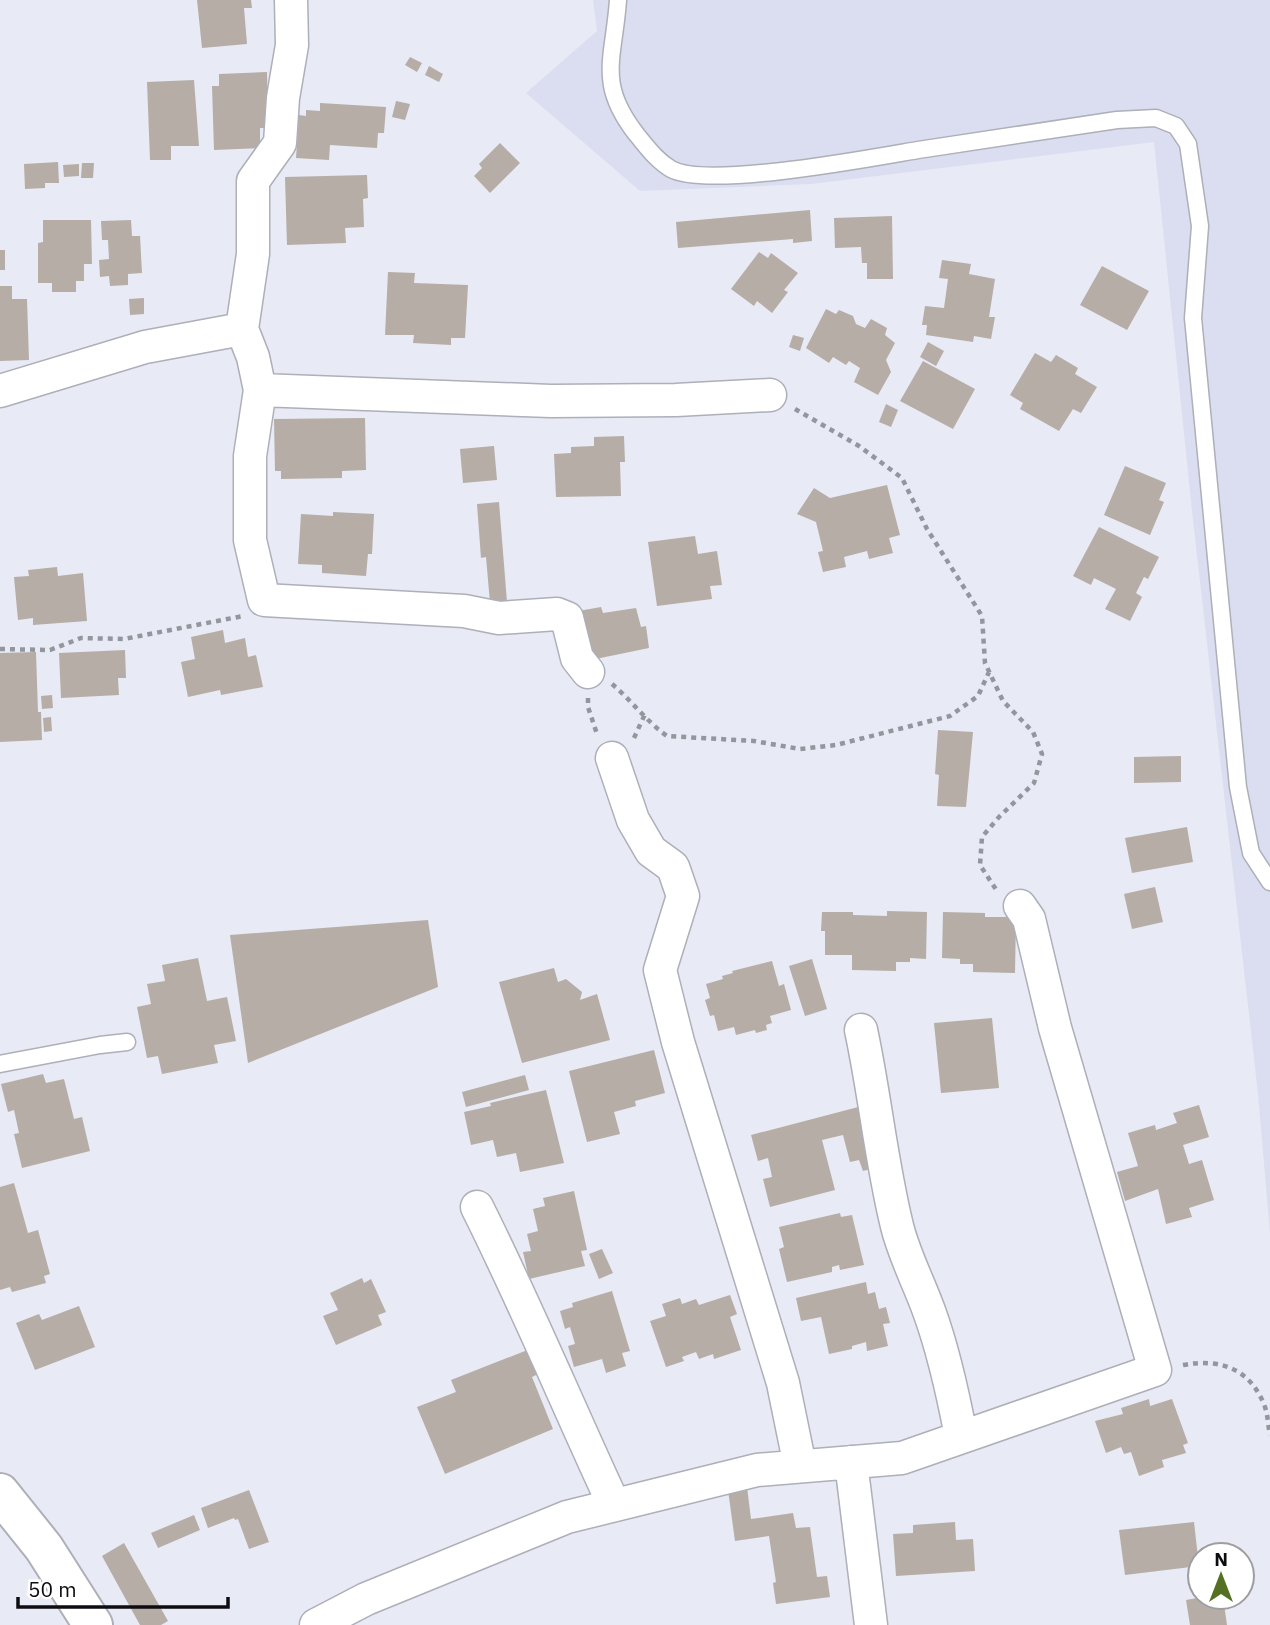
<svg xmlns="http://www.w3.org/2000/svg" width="1270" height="1625" viewBox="0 0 1270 1625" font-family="'IBM Plex Sans',sans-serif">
<rect width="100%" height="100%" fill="#e8eaf5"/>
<path fill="#dbdef0" d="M593,0H1270V1233L1258,1094L1192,511L1154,142L811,184L640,191L526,93L597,31Z"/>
<path fill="#b6ada6" d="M197,0H251L252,8H244L247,44L202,48Z
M410,57L422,63L417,72L405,65Z
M429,66L443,74L439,82L425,75Z
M267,72L268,128H260V148L214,150L212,86H219V74Z
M194,80L199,146H171V160H150L147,82Z
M396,101L410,104L405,120L392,117Z
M320,103L386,107L384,133H378L377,148L330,145L329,160L296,158L299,115L306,116V110L320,111Z
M500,143L520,163L490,193L474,176L482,168L479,164Z
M58,162L59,183H45V188L25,189L24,164Z
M82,163H94L93,178H81Z
M79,164V176L64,177L63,165Z
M367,175L368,198L363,199L364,227L345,228L346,243L287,245L285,177Z
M810,210L812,241L793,243V239L678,248L676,222Z
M892,216L893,279H867V263H862L861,247L835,248L834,218Z
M43,220H91L92,264H84V281H76V292H52V283H38V243L43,242Z
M131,220L132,236H140L142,273L128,274V285L110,286L109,276L100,277L99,260L109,259L108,240H102L101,221Z
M0,250H5V270H0Z
M759,252L768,258L771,253L798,273L784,290L788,292L772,313L757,301L754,306L731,289Z
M942,260L971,264L969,274L995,279L989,317H995L991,339L974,336L973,342L926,335L927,325H922L925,306L944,308L948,279L939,278Z
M1102,266L1149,291L1127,330L1080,305Z
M388,272L415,273L414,283L468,285L465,338H451V345L413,343L414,335H385Z
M0,286H12V299H27L29,360L0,361Z
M144,298V314L130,315L129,299Z
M826,309L836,314L839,310L853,316L856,324L865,328L871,319L887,328L885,335L895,343L886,360L891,372L878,395L854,382L860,368L849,361L846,365L833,357L829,363L806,348Z
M793,335L804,338L800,351L789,347Z
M928,342L944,351L936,366L920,357Z
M1035,353L1051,362L1056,355L1078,368L1075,374L1097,387L1081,413L1073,409L1059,431L1020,409L1023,403L1010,395Z
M923,361L975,389L953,429L900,401Z
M886,404L898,410L891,427L879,422Z
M365,418L366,470L342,471V478L281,479V471H275L274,419Z
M624,436L625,462H620L621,496L556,497L554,454L571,453V447L594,446V437Z
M494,446L497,480L463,483L460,449Z
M1125,466L1166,483L1159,500L1164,502L1150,535L1104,515Z
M887,485L900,535L889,538L893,553L869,559L867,551L844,557L846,567L823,572L818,552L823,551L816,522L797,514L814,488L830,498Z
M499,502L507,602L490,603L486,557L481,558L477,504Z
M333,512L374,514L372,554H368L366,576L322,573V565L298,564L301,514L333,516Z
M1099,527L1159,557L1148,579L1144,577L1136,593L1142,597L1130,621L1105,609L1116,589L1094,578L1091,585L1073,576Z
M695,536L698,554L717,551L722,585L710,586L712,599L657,606L648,542Z
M57,567L58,576L83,573L87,621L33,625V618L18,620L14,577L29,576L28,570Z
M601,607L603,613L636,608L641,627L646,626L649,648L581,662L573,612Z
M223,630L225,643L245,638L248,657L256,655L263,687L221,695L220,690L188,697L181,662L195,659L191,637Z
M125,650L126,678H118L119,695L61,698L59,653Z
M36,652L38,712H41L42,740L0,742V653Z
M52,695L53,708L42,709L41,696Z
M51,717L52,731L44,732L43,718Z
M938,730L973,732L966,807L937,806L939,775L935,774Z
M1181,756V782L1134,783V757Z
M1187,827L1193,862L1132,873L1125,838Z
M1155,887L1163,922L1132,929L1124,894Z
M887,911L927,912L926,959L910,958V962H896V971L852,970V955H825V931H821L822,912H853V915L887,916Z
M943,912L985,913V917H1016L1015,973L973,972V964H960V959L942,958Z
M428,920L438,987L248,1063L230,935Z
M198,958L207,1001L227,997L236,1041L214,1045L218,1063L162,1074L158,1056L147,1058L137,1007L151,1004L147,984L165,981L162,965Z
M812,959L827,1009L805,1016L789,966Z
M772,961L779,986L784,984L791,1010L770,1016L772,1023L766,1025L767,1030L756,1033L755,1030L736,1035L734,1027L718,1031L714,1015L710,1016L705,1000L710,998L706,984L723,979L722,976L733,973L732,971Z
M554,968L558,982L566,979L582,992L580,1000L597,994L610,1040L522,1063L499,982Z
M992,1018L999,1088L941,1093L934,1023Z
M654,1050L665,1093L635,1101L636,1106L614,1112L620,1134L587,1142L569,1071Z
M43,1074L46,1083L64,1079L74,1119L82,1117L90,1151L22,1168L14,1134L19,1133L14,1110L8,1112L1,1084Z
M525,1075L529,1090L466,1107L462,1092Z
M546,1090L564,1163L520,1172L516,1153L497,1157L493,1140L471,1145L464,1112L491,1106L490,1103Z
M1199,1105L1209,1137L1183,1145L1189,1164L1202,1160L1214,1200L1189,1208L1192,1217L1166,1224L1158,1189L1125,1201L1117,1172L1138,1166L1128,1133L1155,1125L1156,1130L1177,1123L1173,1113Z
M862,1106L878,1167L863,1171L859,1160L850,1162L843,1135L822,1140L835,1190L770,1207L763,1179L772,1177L768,1158L758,1161L751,1135Z
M14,1183L28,1233L38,1230L50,1274L44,1276L46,1283L12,1292L10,1287L0,1290V1187Z
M574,1191L587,1250L581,1251L585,1266L529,1279L523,1252L531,1251L527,1234L538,1231L533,1209L545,1206L543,1198Z
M840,1213L841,1217L852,1215L864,1265L840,1270L839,1265L832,1267V1272L787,1282L779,1249L784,1247L779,1227Z
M602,1249L613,1273L599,1279L589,1254Z
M362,1278L364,1283L371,1279L386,1312L378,1315L382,1325L336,1345L323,1316L338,1310L330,1293Z
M866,1282L868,1294L875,1292L879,1309L886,1307L890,1323L883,1324L888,1346L867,1351L866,1342L852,1346V1349L829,1354L821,1317L801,1321L796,1298Z
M612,1291L630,1351L622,1353L626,1366L606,1373L602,1359L574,1367L568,1346L575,1344L570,1327L565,1329L560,1311L573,1307L572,1303Z
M730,1295L737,1314L730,1317L741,1350L714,1359L713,1354L699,1359L696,1352L682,1357L684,1361L666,1367L650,1321L666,1316L662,1304L680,1298L682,1304L696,1299L699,1305Z
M79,1306L95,1347L35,1370L16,1323L39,1314L42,1320Z
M530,1349L540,1373L532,1377L553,1429L445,1474L417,1407L456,1392L451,1380Z
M1149,1399L1150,1406L1172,1399L1188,1443L1183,1445L1186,1453L1162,1460L1164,1467L1139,1476L1131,1452L1124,1454L1121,1447L1106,1453L1095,1421L1123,1414L1121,1408Z
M747,1487L751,1519L793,1513L796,1528L810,1527L817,1577L827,1576L830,1597L776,1604L773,1583L776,1582L769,1536L735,1541L728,1490Z
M249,1490L269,1542L249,1549L238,1519L235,1520L234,1518L208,1528L201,1508Z
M194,1515L200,1530L158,1548L151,1533Z
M955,1522L956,1540L973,1539L975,1571L896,1576L893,1534L913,1533V1525Z
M1194,1522L1199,1566L1125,1575L1119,1530Z
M124,1543L168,1621L161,1625H140L102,1556Z
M1203,1597H1223L1227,1625H1190L1186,1600Z"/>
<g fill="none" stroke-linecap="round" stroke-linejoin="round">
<g stroke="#adafb9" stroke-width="19">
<path id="service" d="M618,0C614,59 596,83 637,135C647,147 657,161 671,169C707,189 871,158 918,150C984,140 1050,130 1117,120L1156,118L1176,126L1188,144L1200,226L1193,318L1238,787L1251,853L1270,882
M0,1064L100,1045L127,1042"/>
</g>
<g stroke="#adafb9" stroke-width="35">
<path id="minor" d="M242,329L253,254V181L280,143L283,98L292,45L291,0
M260,390L551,401L676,400L770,395
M0,391L145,347L242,329L253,357L260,390L250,456V540L264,600L464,611L499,618L557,614L567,618L577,658L588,672
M612,758L633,820L651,851L673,867L683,896L660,970L678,1042L783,1383L800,1466
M861,1030C875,1095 881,1161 897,1226C904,1255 919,1283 929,1311C944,1352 953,1394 961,1436
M477,1207C526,1305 568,1406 614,1505
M851,1462L871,1625
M316,1625L366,1599L567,1517L757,1470L902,1458L1155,1370L1055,1028L1029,919L1020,906"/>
</g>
<g stroke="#adafb9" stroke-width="42">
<path id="tertiary" d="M0,1493L44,1548L93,1625"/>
</g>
<path stroke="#94969e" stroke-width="4.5" stroke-dasharray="5 5" stroke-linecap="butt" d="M795,409L859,446L902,478L927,529L982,616L985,663L1003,701L1033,732L1042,754L1034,783L999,817L982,837L980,865L997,891
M0,649L50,650L81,638L124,639L243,616
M612,684C631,700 647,722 667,736L754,741L800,749L836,745L950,716L978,696L989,672
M588,698V707L597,734
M634,738L645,714
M1183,1365C1221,1358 1251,1369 1265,1407C1268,1416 1268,1426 1270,1435"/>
<use href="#service" stroke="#fff" stroke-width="16"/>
<use href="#minor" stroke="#fff" stroke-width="32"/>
<use href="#tertiary" stroke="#fff" stroke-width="38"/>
</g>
<g transform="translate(1221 1576)"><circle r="33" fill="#ffffff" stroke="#9e9ea0" stroke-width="2"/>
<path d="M0-5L12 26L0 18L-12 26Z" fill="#557022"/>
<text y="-10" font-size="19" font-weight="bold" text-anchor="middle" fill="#0d0d11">N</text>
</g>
<path d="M18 1597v10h210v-10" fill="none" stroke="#0d0d11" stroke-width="3.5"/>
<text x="28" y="1597" font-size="21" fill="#0d0d11" stroke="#ffffff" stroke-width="5" paint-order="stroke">50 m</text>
</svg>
